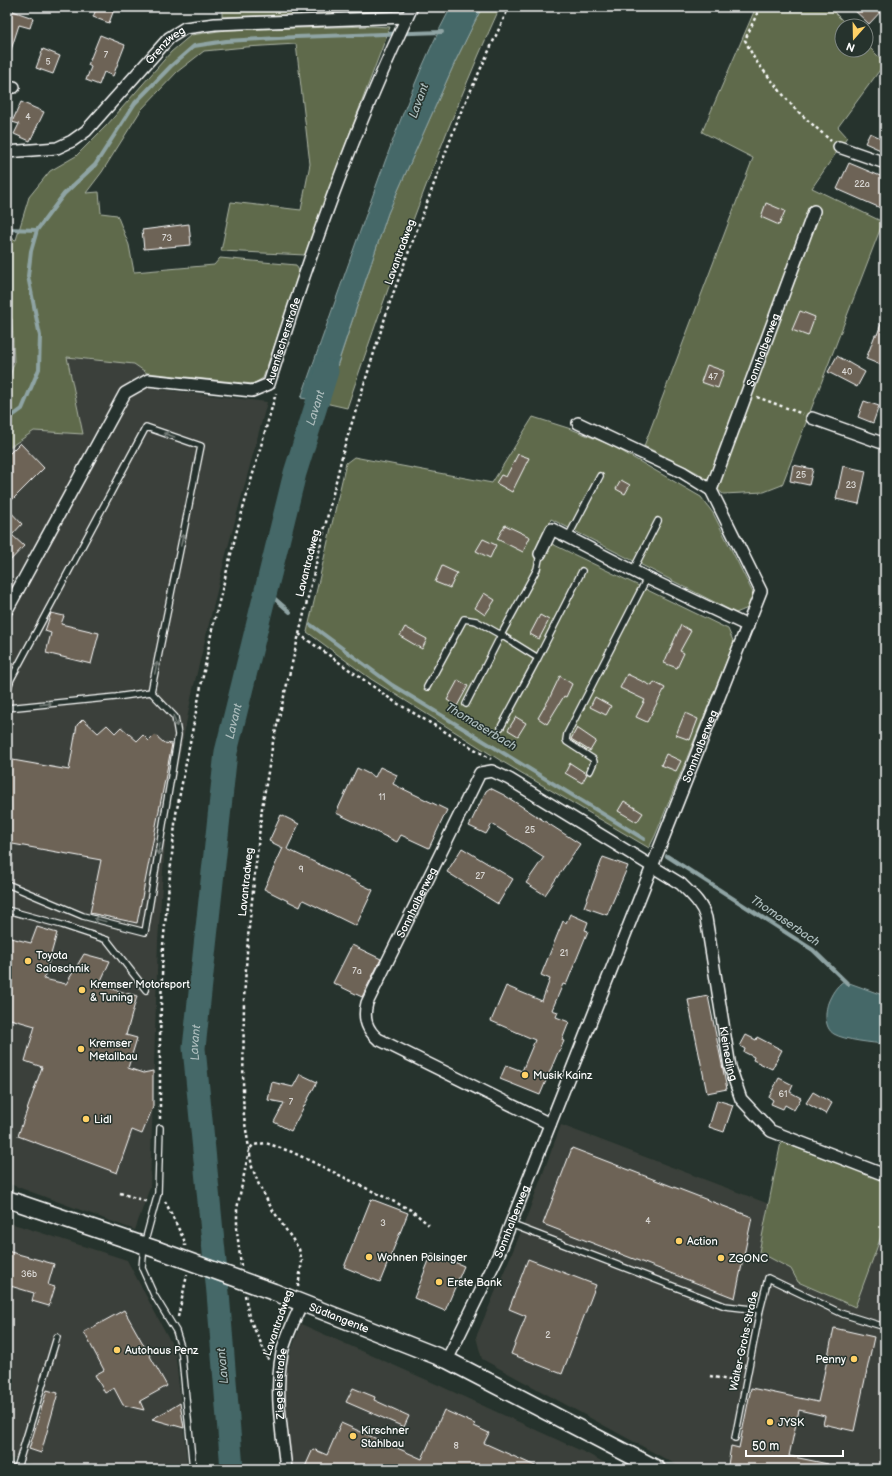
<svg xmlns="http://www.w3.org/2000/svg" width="892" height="1476" viewBox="0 0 892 1476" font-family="'Balsamiq Sans',sans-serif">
<rect width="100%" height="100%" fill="#26332d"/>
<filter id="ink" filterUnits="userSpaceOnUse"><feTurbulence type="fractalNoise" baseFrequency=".025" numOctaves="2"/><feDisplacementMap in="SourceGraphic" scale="8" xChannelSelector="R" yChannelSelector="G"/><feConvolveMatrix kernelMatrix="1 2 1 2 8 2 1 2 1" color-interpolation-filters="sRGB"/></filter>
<g filter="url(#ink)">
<path fill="#3b413a" d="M7,316L12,319L14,363L7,387Z
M67,357L134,364L147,373L152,388L267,402L225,558L193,689L168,814L164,857L158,941L150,1187L135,1230L7,1183V449L34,431L83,434Z
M561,1125L769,1204L760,1252L791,1269L798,1282L855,1307L885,1226V1469H684L482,1359L476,1337L521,1232Z
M7,1222L127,1260L175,1350L188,1469H47L7,1457Z
M301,1324L436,1384L588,1454L616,1469H292L283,1372Z"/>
<path fill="#5e6b4c" stroke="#aeb5a6" d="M222,7H400L392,11L222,17Z
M482,7H500C441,137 393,272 347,408L325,403L388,213L455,62Z
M756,7H829L848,26H842V50H866V44L885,63L838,127L847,137L812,188L883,222L782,485L764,492L723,494L698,473L644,446L753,158L702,132Z
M372,26L390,27L339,162L305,255L221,251L231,202L301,210L310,164L296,44L246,47L204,51L177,72L141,110L102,172L86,193L99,192L101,213L117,215L129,245L134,272L214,265L220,258L296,265L300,273L263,378L253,384L147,373L134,364L67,357L83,434L34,431L7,449V387L14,363L12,319L7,316V237L16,240L29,197L50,171L76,156L107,125L171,52L191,35L226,30Z
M533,417L571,429L611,445L701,497L713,513L753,593L748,608L736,613L551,519L544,540L728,629L734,643L655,836L649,848L503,762L371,679L307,632L346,463L354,457L492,483Z
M781,1142L885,1181V1226L855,1307L798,1282L791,1269L759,1252Z"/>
<path fill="#446868" stroke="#8fa4a4" d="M451,7H482L455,62L388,213L325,402L301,398C327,324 353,251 379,178C400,120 422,61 451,7Z
M844,981L885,996V1044C873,1043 844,1040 834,1034C824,1028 825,1012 828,1003C831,995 836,986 844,981Z"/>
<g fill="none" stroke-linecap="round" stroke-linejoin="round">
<path stroke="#8fa4a4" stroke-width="4" d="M7,229L37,230
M7,420L22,409L39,369L40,336L28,276L31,251L37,230L64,194L95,165L135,103L171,66L194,46L226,41L296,37L442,32
M266,591L290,612
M311,625L392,685L644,839
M667,856L813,950L848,984"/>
<path stroke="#446868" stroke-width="23" id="s1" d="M232,1469L218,1293L194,1048L226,752L295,473L327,371"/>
</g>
<path fill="#6d6357" stroke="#fff" d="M97,7H115L109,23L93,17Z
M851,7H885L869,24Z
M7,9L33,18L30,28L19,25L9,56H7Z
M100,35L125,45L113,76L104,72L99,85L86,80L91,67L88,65Z
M43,49L60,56L53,74L36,68Z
M21,102L44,112L30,141L14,134L19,124L12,122Z
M870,133L885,140V152L865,143Z
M849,163L885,178V210L837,189Z
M766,203L785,211L779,225L761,217Z
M189,224L191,245L144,249L142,230Z
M800,311L815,317L808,336L792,330Z
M884,316L885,355L881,365L866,359L875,335H877Z
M837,356L865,372L857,387L828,372Z
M707,365L724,371L718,388L701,382Z
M864,401L879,406L873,423L858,417Z
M20,443L44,468L7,505V456Z
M518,454L529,458L512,492L496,483L501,475L506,477Z
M793,465L813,469L809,485L790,481Z
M843,466L866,471L859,504L836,499Z
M621,480L630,485L625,494L616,489Z
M7,508L22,524L12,535L24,546L7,564Z
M505,525L530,537L523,552L497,539Z
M483,539L496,545L490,558L476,551Z
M442,566L457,573L450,588L435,582Z
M484,593L495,600L485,615L475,608Z
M51,613L64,616L61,624L99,633L91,664L46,653L51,633L45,631Z
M540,615L549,620L539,639L530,634Z
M681,625L691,631L680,651L684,653L677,668L664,663Z
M405,627L427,639L422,649L400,636Z
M627,674L652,686L654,682L665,688L647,722L636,717L645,700L620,688Z
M560,676L572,684L566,697L564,696L547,724L538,718L549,699Z
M458,680L468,686L457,706L447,700Z
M595,697L611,706L606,715L590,707Z
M685,713L698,719L690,740L676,735Z
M516,717L526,723L518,736L508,730Z
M83,719L98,733L107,725L115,733L121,727L137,741L143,735L149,741L155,735L164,743L172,744L137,923L90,913L101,860L7,843V759L69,770L77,725Z
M577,728L596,741L590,751L571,739Z
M666,754L681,761L676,771L661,765Z
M570,763L587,774L582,783L565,773Z
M380,767L397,775L393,784L447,810L429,848L401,835L397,842L336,813L357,768L375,777Z
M490,788L504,795L580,844L545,895L526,883L544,857L492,824L486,834L469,826L486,791Z
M624,801L643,813L637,822L618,811Z
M281,815L299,824L287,849L373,890L356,926L303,900L300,907L264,889L283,848L269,841Z
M462,848L513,879L498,904L447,872Z
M603,857L628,866L607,915L584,907Z
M570,914L588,922L585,930L588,931L566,985L563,984L552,1010L558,1012L556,1017L569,1022L562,1040L564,1041L560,1050H559L540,1095L500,1079L506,1065L522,1071L535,1040L491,1021L506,986L542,1001L550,979L541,975L563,921L566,923Z
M37,927L57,933L44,979L66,984L84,954L110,961L99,985L137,996L126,1035L137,1038L128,1068L143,1073L153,1071V1107L142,1134L132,1130L117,1173L18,1136L42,1067L25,1061L35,1026L7,1018V937L31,943Z
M352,945L381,959L362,997L333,983Z
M708,996L727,1089L707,1093L688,1000Z
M746,1035L756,1040L757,1037L782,1050L772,1069L753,1060L754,1057L744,1052L745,1049L740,1046Z
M300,1074L317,1082L291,1131L274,1122L284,1103L268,1100L272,1082L293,1087Z
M779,1078L793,1085L790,1092L801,1098L794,1110L785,1105L783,1109L771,1104L773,1100L769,1097Z
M813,1092L832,1103L826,1114L806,1103Z
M717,1100L733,1105L724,1132L709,1127Z
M572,1148L752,1217L735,1298L543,1224Z
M371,1199L408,1213L380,1282L344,1267Z
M7,1251L54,1264L48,1285L55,1287L49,1306L32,1301L34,1293L7,1285Z
M432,1253L464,1266L445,1311L414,1298Z
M528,1259L596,1285L562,1374L511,1354L526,1316L509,1309Z
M124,1310L167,1386L140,1401L144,1410L123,1405L114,1388L105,1393L95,1375L104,1370L84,1332Z
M834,1328L874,1337L854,1431L823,1424L825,1416L799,1410L789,1456L828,1464V1469H749L728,1465L731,1446L739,1448L751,1388L818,1402Z
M353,1388L375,1397L374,1400L409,1416L404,1427L346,1402Z
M47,1390L58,1393L41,1453L29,1449Z
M180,1403L184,1428L152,1419L172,1408Z
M444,1410L475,1424L474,1426L489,1433L484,1443L542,1469H304L313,1449L327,1455L341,1423L422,1459Z"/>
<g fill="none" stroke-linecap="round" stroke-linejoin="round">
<g stroke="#fff" stroke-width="8">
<path id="lane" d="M568,537L600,476
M633,570L658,521
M538,658L582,571
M427,687L464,619L476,621L501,635L466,704
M7,691L11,679L146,427L201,446L151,692L116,697L7,708
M501,727L538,658L501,635L537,569L540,554
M590,771L594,762L593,759L567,742L566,740L567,734L647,578
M7,884L83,916L145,932L178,735L175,717L151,692
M7,910L62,925L107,940L146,990
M160,1128L158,1193L144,1245L142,1268L154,1295L176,1331L181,1347L193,1469
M510,1224L725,1306L760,1310
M735,1438L760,1310L768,1278L843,1314L885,1327
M7,1467L20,1469
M17,1468L57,1337"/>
</g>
<g stroke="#fff" stroke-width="14">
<g id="street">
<path d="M7,87H14"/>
<path d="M839,147L885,163"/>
<path id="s2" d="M7,152L57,148L72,141L86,131L169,38L185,28L215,24L407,17"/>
<path d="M812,418L885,444"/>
<path d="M578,423L682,472L711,490"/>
<path d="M540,554L552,529L647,578L748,626"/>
<path id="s3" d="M7,610L125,393L148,380L252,391L269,384C309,256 354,128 412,7"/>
<path id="s4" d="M550,1124L378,1039C366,1029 363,1018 367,1003L480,773L492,771L509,779L681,884C691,894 702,903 706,918L730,1067L741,1099L771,1131L885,1175"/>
<path id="s5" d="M447,1360L498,1256L761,591L711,490L814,211"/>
<path id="s6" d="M286,1469C282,1431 274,1391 282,1353C286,1336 295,1319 302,1302"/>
</g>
</g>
<g stroke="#fff" stroke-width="19">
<g id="secondary">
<path d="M7,1199L158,1250"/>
<path id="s7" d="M274,1292L447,1360L657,1469"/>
</g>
</g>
<path stroke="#fff" stroke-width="2.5" stroke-dasharray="3 3" stroke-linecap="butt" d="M760,7L745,40L755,60L794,108L831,141
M757,397L803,414
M299,634L395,702L491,759
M160,1119V1037L163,945L176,814L212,630L237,530L276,393
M120,1193L148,1202
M165,1201L185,1242V1246
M241,1266L237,1231V1209L249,1150L253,1145L266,1143L292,1152L411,1210L429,1225
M298,1287L302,1261L299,1249L272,1209L259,1185L252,1167L244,1117L243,1093L244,999L248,937L262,808L273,742L344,448L390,302L460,114L509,7
M245,1295L249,1317L269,1361
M178,1317L187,1275
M710,1376L737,1382"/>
<use href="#lane" stroke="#26332d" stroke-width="5.5"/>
<use href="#street" stroke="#26332d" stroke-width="11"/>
<use href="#secondary" stroke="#26332d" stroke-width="16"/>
<g stroke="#fff" stroke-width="19" stroke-linecap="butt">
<path id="secondary-bridge" d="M158,1250L274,1292"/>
</g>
<use href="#secondary-bridge" stroke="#26332d" stroke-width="16"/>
</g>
<defs><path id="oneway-shaft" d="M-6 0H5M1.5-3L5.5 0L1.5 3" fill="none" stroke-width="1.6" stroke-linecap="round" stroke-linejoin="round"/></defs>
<g stroke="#727a76">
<use href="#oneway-shaft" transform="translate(169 435) rotate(-161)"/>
<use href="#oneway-shaft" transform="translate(182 540) rotate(-78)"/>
<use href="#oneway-shaft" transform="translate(156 668) rotate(-78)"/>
<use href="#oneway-shaft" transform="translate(46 704) rotate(-6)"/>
<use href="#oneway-shaft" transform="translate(175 721) rotate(72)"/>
<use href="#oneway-shaft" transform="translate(159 849) rotate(100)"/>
<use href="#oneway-shaft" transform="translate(100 920) rotate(-165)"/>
</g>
</g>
<g fill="#ffd166" stroke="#26332d" stroke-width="1.5">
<circle cx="28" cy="961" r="4"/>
<circle cx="82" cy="990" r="4"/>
<circle cx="81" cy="1049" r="4"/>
<circle cx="525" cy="1075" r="4"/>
<circle cx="86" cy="1119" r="4"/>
<circle cx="679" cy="1241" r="4"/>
<circle cx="369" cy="1257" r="4"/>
<circle cx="721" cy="1258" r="4"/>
<circle cx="439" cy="1282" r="4"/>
<circle cx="117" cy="1350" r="4"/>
<circle cx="854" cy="1359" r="4"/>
<circle cx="770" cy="1422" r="4"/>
<circle cx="353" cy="1436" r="4"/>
</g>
<g text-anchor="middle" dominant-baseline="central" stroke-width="3" stroke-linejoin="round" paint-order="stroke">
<g font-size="9" fill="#dad8d5">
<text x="106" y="55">7</text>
<text x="48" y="62">5</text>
<text x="28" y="117">4</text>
<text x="862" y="184">22a</text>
<text x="167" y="238">73</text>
<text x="847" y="372">40</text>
<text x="713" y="377">47</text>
<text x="801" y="475">25</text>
<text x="851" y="485">23</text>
<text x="382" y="797">11</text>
<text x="530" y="830">25</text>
<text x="301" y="869">9</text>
<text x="480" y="876">27</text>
<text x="564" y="953">21</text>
<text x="357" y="971">7a</text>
<text x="783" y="1094">61</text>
<text x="291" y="1102">7</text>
<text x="648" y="1221">4</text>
<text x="383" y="1223">3</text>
<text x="29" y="1274">36b</text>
<text x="548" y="1335">2</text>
<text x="456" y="1446">8</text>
</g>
<g font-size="11" fill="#fff" stroke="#26332d">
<text stroke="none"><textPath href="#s2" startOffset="201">Grenzweg</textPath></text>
<text transform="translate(400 252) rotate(-70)">Lavantradweg</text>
<text stroke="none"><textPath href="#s3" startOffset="442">Auenfischerstraße</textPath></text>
<text stroke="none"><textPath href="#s5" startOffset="1093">Sonnhalberweg</textPath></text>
<text transform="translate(308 563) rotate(-76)">Lavantradweg</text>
<text stroke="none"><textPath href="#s5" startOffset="664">Sonnhalberweg</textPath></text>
<text transform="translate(246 882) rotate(-84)">Lavantradweg</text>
<text stroke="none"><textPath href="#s4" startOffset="344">Sonnhalberweg</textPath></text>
<text stroke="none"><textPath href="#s4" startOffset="901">Kleinedling</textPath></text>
<text stroke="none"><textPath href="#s5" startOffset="153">Sonnhalberweg</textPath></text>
<text stroke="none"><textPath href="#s7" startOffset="70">Südtangente</textPath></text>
<text transform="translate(278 1323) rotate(-71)">Lavantradweg</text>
<text transform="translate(744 1341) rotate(-78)">Walter-Grohs-Straße</text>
<text stroke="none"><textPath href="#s6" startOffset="86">Ziegeleistraße</textPath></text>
</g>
<g font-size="11" fill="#fff" stroke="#26332d" text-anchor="start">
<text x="36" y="955">Toyota<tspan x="36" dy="13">Saloschnik</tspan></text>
<text x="90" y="984">Kremser Motorsport<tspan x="90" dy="13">&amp; Tuning</tspan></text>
<text x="89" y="1043">Kremser<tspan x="89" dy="13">Metallbau</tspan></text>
<text x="533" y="1075">Musik Kainz</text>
<text x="94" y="1119">Lidl</text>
<text x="687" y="1241">Action</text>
<text x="377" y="1257">Wohnen Polsinger</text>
<text x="729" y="1258">ZGONC</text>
<text x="447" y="1282">Erste Bank</text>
<text x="125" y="1350">Autohaus Penz</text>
<text x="846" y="1359" text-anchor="end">Penny</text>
<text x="778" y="1422">JYSK</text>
<text x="361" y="1430">Kirschner<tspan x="361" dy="13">Stahlbau</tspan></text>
</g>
<g font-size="12" font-style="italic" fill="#abbbbb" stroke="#26332d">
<text transform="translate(419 101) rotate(-70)">Lavant</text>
<text stroke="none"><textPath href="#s1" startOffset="1076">Lavant</textPath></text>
<text stroke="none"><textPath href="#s1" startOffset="752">Lavant</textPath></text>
<text transform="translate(481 727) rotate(31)">Thomaserbach</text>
<text transform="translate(785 921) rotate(34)">Thomaserbach</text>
<text stroke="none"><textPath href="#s1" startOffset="428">Lavant</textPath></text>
<text transform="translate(223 1366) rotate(-95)">Lavant</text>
</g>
</g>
<rect width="892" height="1476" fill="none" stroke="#26332d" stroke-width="24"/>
<rect x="12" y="12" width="868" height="1452" fill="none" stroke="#fff" stroke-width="1.5" filter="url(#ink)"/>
<g transform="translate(854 38) rotate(200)"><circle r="19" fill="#26332d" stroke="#7d8581"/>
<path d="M0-3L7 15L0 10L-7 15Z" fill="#ffd166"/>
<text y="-6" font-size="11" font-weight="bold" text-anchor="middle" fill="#ffffff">N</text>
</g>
<path d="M746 1450v6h97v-6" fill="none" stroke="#ffffff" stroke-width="2"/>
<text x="752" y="1450" font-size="12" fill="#ffffff" stroke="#26332d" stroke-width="3" paint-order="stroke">50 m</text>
</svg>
